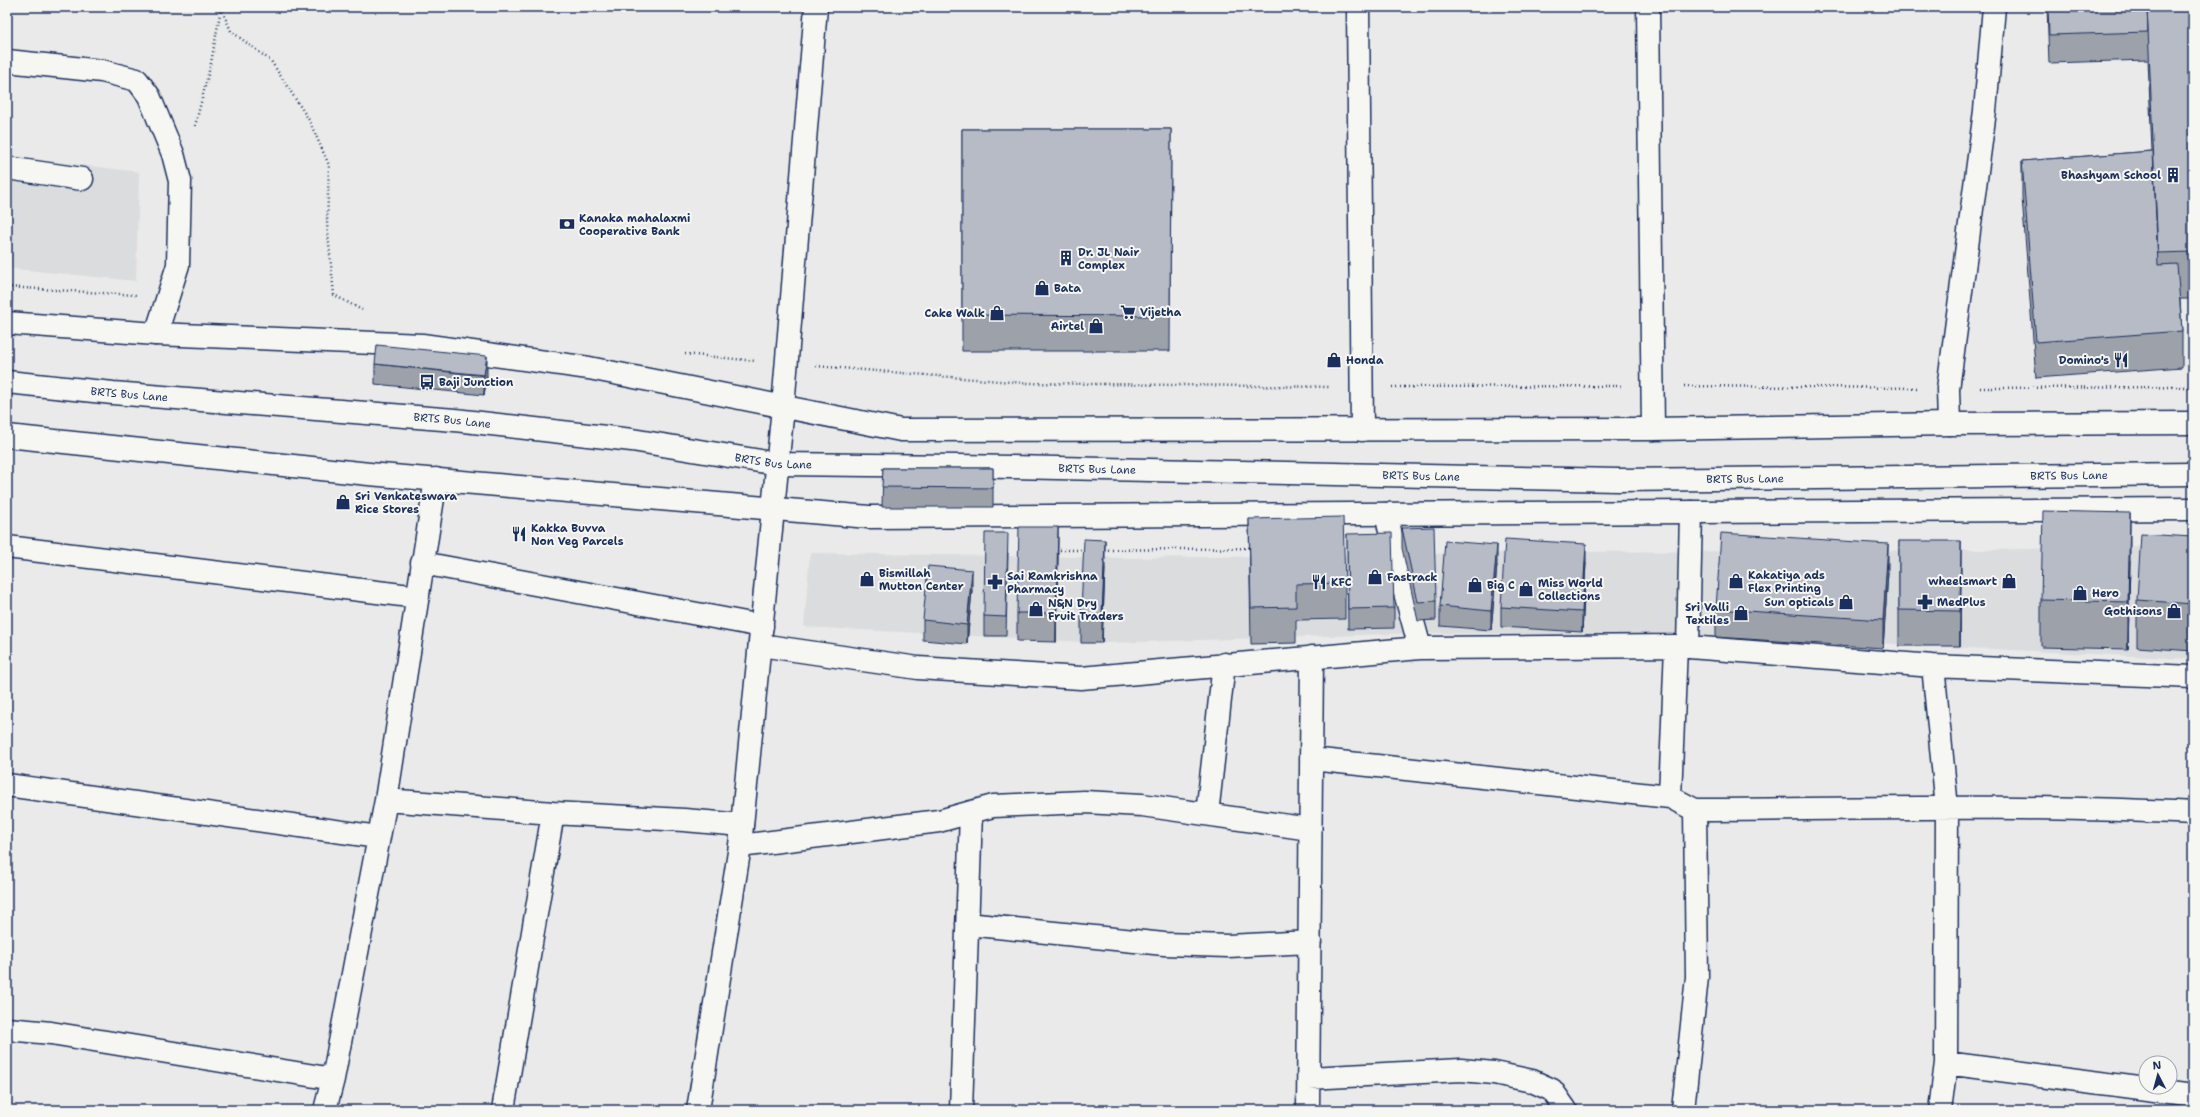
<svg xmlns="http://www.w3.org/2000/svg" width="2200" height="1117" viewBox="0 0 2200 1117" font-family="'Shantell Sans',sans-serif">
<rect width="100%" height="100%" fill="#e9eae9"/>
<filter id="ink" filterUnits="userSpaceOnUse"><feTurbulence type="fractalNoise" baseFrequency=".025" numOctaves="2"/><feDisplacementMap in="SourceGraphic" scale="8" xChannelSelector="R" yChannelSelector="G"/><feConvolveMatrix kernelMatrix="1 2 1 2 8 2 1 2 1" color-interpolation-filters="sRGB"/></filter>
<g filter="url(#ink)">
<path fill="#dadcde" d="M7,156L139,172L136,281L7,268Z
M2193,545V659L1771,638L1424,633L1106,643L804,627L810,553L1133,558L1574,552L1988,550Z"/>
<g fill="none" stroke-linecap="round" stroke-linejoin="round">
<g stroke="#1b2f5e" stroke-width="25">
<path id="minor" d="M1358,7L1362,430
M1648,7L1653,429
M7,61L102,71L137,80L149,96L173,154L180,181L178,265L156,334
M7,168L82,179
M783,407L816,7
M1949,424L1948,389L1985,111L1994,7
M1386,514L1401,578L1420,648
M7,547L418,597
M422,563L762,626
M760,645L918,668L1081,678L1420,648L1676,646L1933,666L2193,677
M1676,646L1670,797L1695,810L1697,977L1683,1110
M1688,647L1691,512
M1933,666L1947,808L1946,1063L1940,1110
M1311,759L1670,797
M7,785L378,837
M386,800L553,813L684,820L742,825
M1695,810C1861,809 2027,804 2193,813
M1207,814L1224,664
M740,846L939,821L993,806L1084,802L1142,805L1310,829
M967,924L1164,944L1228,946L1310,942
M7,1029L51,1033L333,1079
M1946,1063L2193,1095
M1309,1078L1461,1070L1494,1073L1532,1081L1552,1090L1566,1110
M325,1110L333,1079L386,800L436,479
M503,1110L553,813
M961,1110L971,812
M1308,1110L1312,657"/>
</g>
<g stroke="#1b2f5e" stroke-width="25">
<path id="tertiary" d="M698,1110L740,846L783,407"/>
</g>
<g stroke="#1b2f5e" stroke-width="25">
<g id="primary">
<path d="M7,323L156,334L422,345L589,368L901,430L1653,429L1949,424L2193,423"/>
<path id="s1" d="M7,382L113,393L455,420L632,440L778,464L959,466L1618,480L2193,474"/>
<path d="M7,436L369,474L869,517L2193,509"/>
</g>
</g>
<path stroke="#1b2f5e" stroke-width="2.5" stroke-dasharray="1 3" stroke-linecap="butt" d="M221,8L231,31L271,61L309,120L329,165L327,224L334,295L362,310
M195,126L211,63L221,8
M7,287L136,295
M685,354L755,361
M816,366L1024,383L1331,387
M1684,386L1919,388
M1392,387L1623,386
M1980,388L2193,387
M1056,550H1087
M1104,550L1253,548"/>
<use href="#minor" stroke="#f6f6f2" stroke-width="22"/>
<use href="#tertiary" stroke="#f6f6f2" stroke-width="22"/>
<use href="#primary" stroke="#f6f6f2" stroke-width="22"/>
</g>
<path fill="#9da1aa" stroke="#1b2f5e" d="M2047,7H2193V299H2180L2182,331V367L2036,378L2022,197V161L2152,151L2148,60L2049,63Z
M962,129H1171L1170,351H962Z
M375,364L487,376L484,395L375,384Z
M883,468H993V507H882Z
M1249,519L1345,583V619L1296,620V643L1251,644Z
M1402,528L1436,601V620L1418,621L1402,548Z
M1347,534L1394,608V628L1348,629Z
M2193,537V651L2137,647V600Z
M1899,541L1961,577L1960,646H1899Z
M1008,553L1006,636H984V616Z
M1058,556L1056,642L1017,641V613Z
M2130,561L2128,649L2041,647V600Z
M1586,563L1582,632L1501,627V607Z
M1497,565L1491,630L1440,626V606Z
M1105,568L1102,643H1081V614Z
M1888,572L1883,648L1716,637V609Z
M972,590L967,644L923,640V620Z"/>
<path fill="#7f838b" stroke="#1b2f5e" d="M487,356V376L484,395V375Z
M2130,513V561L2128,649V602Z
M1058,527V556L1056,642V613Z
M1105,540V568L1102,643V615Z
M1961,541V577L1960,646V611Z
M1586,544V563L1582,632V612Z
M1888,544V572L1883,648V620Z
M1497,545V565L1491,630V611Z
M972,570V590L967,644V625Z"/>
<path fill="#b6bbc6" stroke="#1b2f5e" d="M2048,7H2147L2148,32L2049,35Z
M2147,7H2193V252L2158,253Z
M962,129H1171L1170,316L962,315Z
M2153,151L2158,265L2177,264L2182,331L2036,342L2022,161Z
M377,345L487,356L484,375L375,364Z
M883,468H993V488L882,487Z
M2043,511L2130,513L2128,602L2041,600Z
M1343,517L1345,583L1296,584V607L1251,608L1249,519Z
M1019,527H1058L1056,613H1017Z
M1434,527L1436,601L1418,602L1402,528Z
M985,533H1008L1006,617L984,616Z
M1392,533L1394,608L1348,609L1347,534Z
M1721,533L1888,544L1883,620L1716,609Z
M2141,534L2193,537V604L2137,600Z
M1084,539L1105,540L1102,615L1081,614Z
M1505,539L1586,544L1582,612L1501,607Z
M1445,541L1497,545L1491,611L1440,606Z
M1899,541H1961L1960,611L1899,610Z
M928,566L972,570L967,625L923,620Z"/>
</g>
<defs>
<g id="building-bare" transform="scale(1.2)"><path d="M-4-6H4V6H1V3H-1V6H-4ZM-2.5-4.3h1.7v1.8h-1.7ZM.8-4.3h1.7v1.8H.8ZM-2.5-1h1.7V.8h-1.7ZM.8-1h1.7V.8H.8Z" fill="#1b2f5e" stroke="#f6f6f2" stroke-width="2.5" paint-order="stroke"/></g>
<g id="bank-bare" transform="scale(1.2)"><path d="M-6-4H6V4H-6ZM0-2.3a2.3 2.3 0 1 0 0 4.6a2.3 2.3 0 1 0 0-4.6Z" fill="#1b2f5e" stroke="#f6f6f2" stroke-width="2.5" paint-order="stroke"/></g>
<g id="shop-bare" transform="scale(1.2)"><path d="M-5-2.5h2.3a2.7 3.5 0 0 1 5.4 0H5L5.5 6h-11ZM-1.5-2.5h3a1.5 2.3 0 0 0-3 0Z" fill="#1b2f5e" stroke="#f6f6f2" stroke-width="2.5" paint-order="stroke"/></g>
<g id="supermarket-bare" transform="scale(1.2)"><path d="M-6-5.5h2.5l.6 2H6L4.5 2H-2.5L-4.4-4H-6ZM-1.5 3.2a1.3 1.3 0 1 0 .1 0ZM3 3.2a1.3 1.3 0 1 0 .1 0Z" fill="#1b2f5e" stroke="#f6f6f2" stroke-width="2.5" paint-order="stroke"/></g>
<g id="restaurant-bare" transform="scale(1.2)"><path d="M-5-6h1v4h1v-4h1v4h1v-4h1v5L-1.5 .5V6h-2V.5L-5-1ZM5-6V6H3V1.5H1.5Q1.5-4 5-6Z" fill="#1b2f5e" stroke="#f6f6f2" stroke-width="2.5" paint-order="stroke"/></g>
<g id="bus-bare" transform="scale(1.2)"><path d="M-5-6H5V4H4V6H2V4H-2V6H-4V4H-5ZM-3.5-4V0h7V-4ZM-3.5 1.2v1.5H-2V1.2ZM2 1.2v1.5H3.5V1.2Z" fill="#1b2f5e" stroke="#f6f6f2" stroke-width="2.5" paint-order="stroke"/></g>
<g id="pharmacy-bare" transform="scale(1.2)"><path d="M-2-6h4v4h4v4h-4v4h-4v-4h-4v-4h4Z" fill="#1b2f5e" stroke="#f6f6f2" stroke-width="2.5" paint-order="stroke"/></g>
</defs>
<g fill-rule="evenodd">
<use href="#building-bare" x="2173" y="175"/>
<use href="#bank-bare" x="567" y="224"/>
<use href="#building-bare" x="1066" y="258"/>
<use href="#shop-bare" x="1042" y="288"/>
<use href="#supermarket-bare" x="1128" y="312"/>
<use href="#shop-bare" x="997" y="313"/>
<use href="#shop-bare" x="1096" y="326"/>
<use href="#shop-bare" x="1334" y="360"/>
<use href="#restaurant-bare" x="2121" y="360"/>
<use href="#bus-bare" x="427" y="382"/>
<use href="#shop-bare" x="343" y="502"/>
<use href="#restaurant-bare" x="519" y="534"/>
<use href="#shop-bare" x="1375" y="577"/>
<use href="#shop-bare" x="867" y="579"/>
<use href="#shop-bare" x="1736" y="581"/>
<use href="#shop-bare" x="2009" y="581"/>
<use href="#pharmacy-bare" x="995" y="582"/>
<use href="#restaurant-bare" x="1319" y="582"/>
<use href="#shop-bare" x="1475" y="585"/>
<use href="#shop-bare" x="1526" y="589"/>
<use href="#shop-bare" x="2080" y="593"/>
<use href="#shop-bare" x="1846" y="602"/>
<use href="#pharmacy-bare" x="1925" y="602"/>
<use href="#shop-bare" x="1036" y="609"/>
<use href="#shop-bare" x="2174" y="611"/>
<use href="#shop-bare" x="1741" y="613"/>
</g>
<g text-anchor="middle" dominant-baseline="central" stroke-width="4" stroke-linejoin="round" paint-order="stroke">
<g font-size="11" font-weight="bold" fill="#1b2f5e" stroke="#f6f6f2" text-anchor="start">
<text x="2161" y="175" text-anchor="end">Bhashyam School</text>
<text x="579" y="218">Kanaka mahalaxmi<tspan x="579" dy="13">Cooperative Bank</tspan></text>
<text x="1078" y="252">Dr. JL Nair<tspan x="1078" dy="13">Complex</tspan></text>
<text x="1054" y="288">Bata</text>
<text x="1140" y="312">Vijetha</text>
<text x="985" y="313" text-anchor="end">Cake Walk</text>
<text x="1084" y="326" text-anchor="end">Airtel</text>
<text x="1346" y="360">Honda</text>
<text x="2109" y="360" text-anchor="end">Domino's</text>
<text x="439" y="382">Baji Junction</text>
<text x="355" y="496">Sri Venkateswara<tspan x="355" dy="13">Rice Stores</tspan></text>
<text x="531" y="528">Kakka Buvva<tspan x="531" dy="13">Non Veg Parcels</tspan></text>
<text x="879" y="573">Bismillah<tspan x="879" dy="13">Mutton Center</tspan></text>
<text x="1748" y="575">Kakatiya ads<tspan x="1748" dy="13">Flex Printing</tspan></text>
<text x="1007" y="576">Sai Ramkrishna<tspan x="1007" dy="13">Pharmacy</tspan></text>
<text x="1387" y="577">Fastrack</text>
<text x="1997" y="581" text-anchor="end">wheelsmart</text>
<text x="1331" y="582">KFC</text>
<text x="1538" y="583">Miss World<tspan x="1538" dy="13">Collections</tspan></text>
<text x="1487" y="585">Big C</text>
<text x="2092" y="593">Hero</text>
<text x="1834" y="602" text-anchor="end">Sun opticals</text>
<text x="1937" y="602">MedPlus</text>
<text x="1048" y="603">N&amp;N Dry<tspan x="1048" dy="13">Fruit Traders</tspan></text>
<text x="1729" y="607" text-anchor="end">Sri Valli<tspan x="1729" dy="13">Textiles</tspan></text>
<text x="2162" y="611" text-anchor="end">Gothisons</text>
</g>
<g font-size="11" fill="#1b2f5e" stroke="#f6f6f2">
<text stroke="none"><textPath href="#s1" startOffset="123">BRTS Bus Lane</textPath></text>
<text stroke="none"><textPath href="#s1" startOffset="447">BRTS Bus Lane</textPath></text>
<text stroke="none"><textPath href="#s1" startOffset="771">BRTS Bus Lane</textPath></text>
<text stroke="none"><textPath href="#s1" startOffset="1095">BRTS Bus Lane</textPath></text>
<text stroke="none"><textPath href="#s1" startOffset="2067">BRTS Bus Lane</textPath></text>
<text stroke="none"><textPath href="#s1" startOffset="1419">BRTS Bus Lane</textPath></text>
<text stroke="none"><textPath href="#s1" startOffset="1743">BRTS Bus Lane</textPath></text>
</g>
</g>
<rect width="2200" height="1117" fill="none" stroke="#f6f6f2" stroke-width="24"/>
<rect x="12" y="12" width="2176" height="1093" fill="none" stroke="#1b2f5e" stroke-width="1.5" filter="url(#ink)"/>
<g transform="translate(2158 1075) rotate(354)"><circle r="19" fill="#f6f6f2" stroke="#9ea6b7"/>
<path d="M0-3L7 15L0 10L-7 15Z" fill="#1b2f5e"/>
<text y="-6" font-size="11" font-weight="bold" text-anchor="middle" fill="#1b2f5e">N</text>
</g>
</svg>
